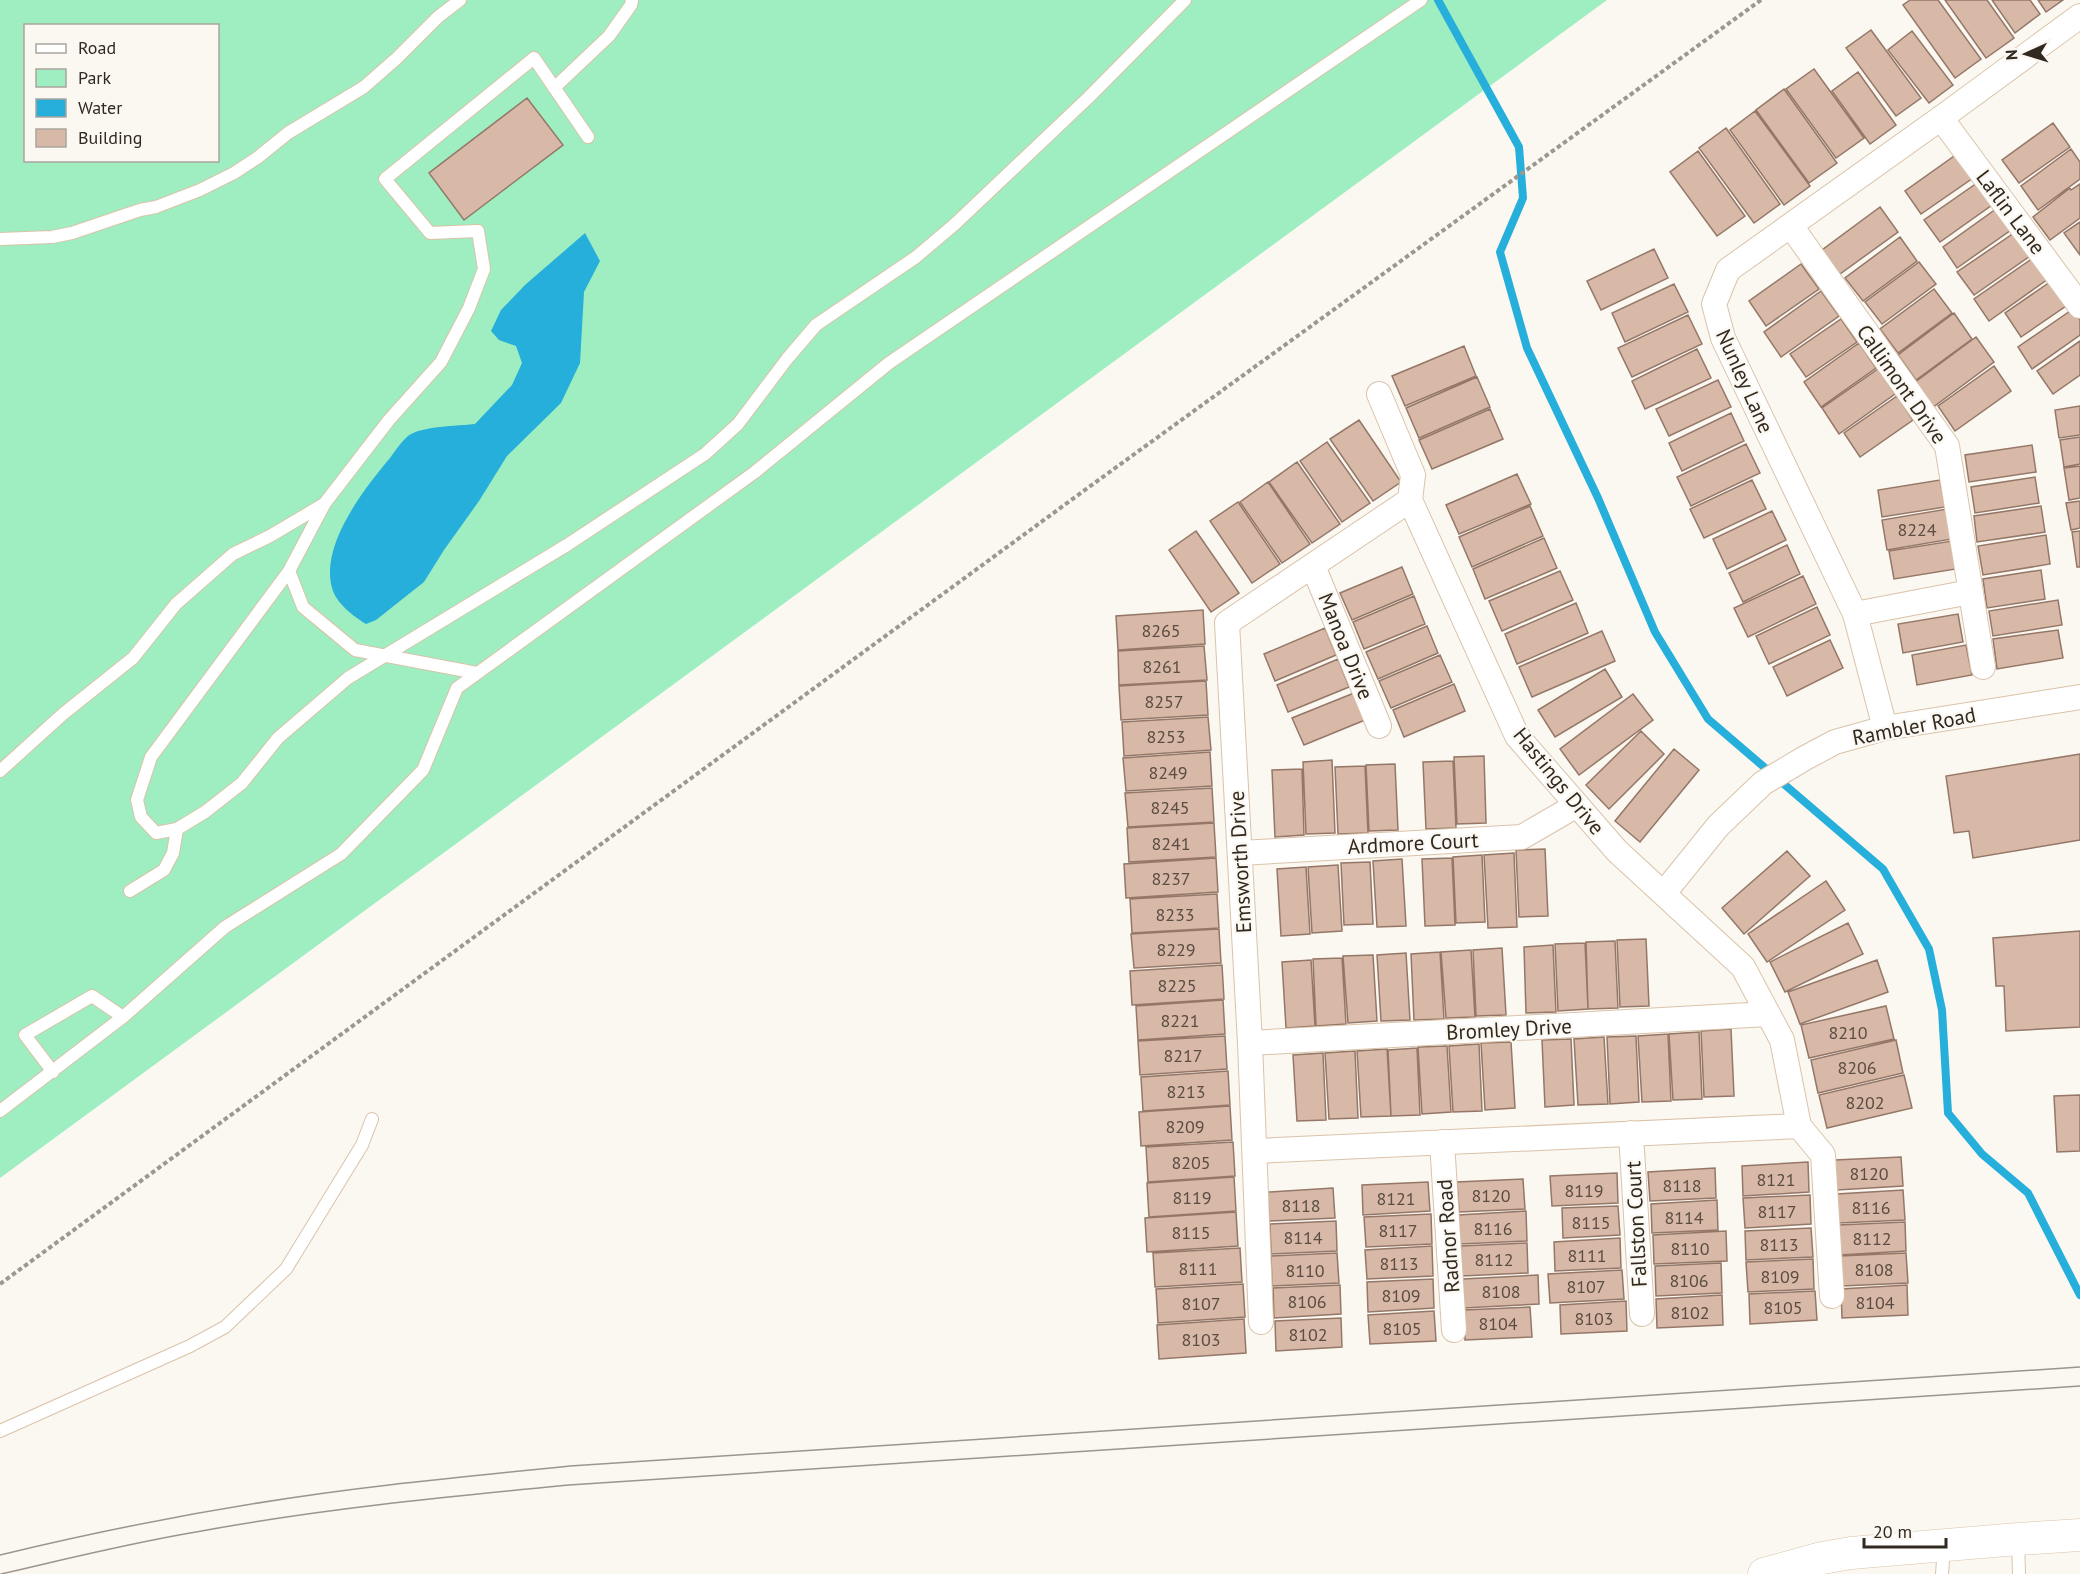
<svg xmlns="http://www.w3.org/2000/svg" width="2080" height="1574" viewBox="0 0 2080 1574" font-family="'PT Sans',sans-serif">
<rect width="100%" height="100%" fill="#fbf7f1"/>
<path fill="#9eeec1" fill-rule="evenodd" d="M0,0H1607L0,1178ZM26,26H218V160H26Z"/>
<path fill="#26afdb" d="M585,233L600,261L584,292L580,363L561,403L507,456L479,501L444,550L424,582L376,620L366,624C353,616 336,603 332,588C320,545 364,489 390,458C395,451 401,442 408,436C421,426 458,426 475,424L512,385L522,363L516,346L499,340L491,331L501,310L525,285Z"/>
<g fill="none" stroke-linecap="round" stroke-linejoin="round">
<path stroke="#26afdb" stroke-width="8" d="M1438,0L1519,147L1523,198L1500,252L1527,348L1598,498L1655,632L1708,719L1883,869L1929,949L1942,1010L1948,1113L1982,1154L2028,1193L2080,1295"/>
</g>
<path fill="#d8b9a8" stroke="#947767" stroke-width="1.5" d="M1910,0H1938L1981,59L1955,78L1903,5Z
M1945,0H1987L2014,38L1986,58Z
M1992,0H2030L2040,14L2015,33Z
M2038,0H2063L2046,12Z
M1871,30L1921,98L1896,116L1846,48Z
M1912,31L1953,85L1929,103L1888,50Z
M1814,69L1864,138L1836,158L1786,89Z
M1858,72L1896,125L1870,144L1832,91Z
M1784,89L1837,163L1809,183L1756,110Z
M527,98L563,145L464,220L429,173Z
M1755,111L1810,186L1784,205L1730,130Z
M2053,123L2070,147L2019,183L2002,160Z
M1726,128L1780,204L1754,223L1699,148Z
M2071,149L2080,162V179L2038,210L2021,186Z
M1698,151L1745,216L1717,236L1670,172Z
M1957,154L1973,178L1921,214L1905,191Z
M1977,183L1992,205L1940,242L1924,220Z
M2080,184V218L2050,240L2033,217L2070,188L2071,190Z
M1880,207L1898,232L1840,274L1822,250Z
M1996,209L2011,230L1957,268L1943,247Z
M2080,222V255L2064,233Z
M2014,233L2030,256L1974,295L1957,272Z
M1900,237L1917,261L1863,301L1845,278Z
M1654,249L1668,278L1601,310L1587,281Z
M2033,258L2048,279L1989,321L1974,299Z
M1919,262L1936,284L1882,324L1865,302Z
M1801,264L1819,289L1766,326L1749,301Z
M2050,282L2066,306L2021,337L2005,313Z
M1674,284L1688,312L1625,342L1612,313Z
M1934,289L1952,313L1898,353L1880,329Z
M1821,291L1839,316L1781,357L1764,332Z
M2073,309L2080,320V335L2032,369L2018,347Z
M1954,313L1972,339L1916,380L1898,355Z
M1688,315L1702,344L1632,377L1618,348Z
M1841,319L1857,342L1806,377L1790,354Z
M1976,337L1994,362L1932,408L1914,383Z
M2080,341V375L2053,394L2037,371Z
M1859,343L1876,368L1821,407L1804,382Z
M1464,346L1476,376L1405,406L1392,376Z
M1697,349L1711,378L1645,409L1632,381Z
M1994,366L2011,391L1955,431L1938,406Z
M1878,369L1895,394L1839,434L1822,408Z
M1477,377L1490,407L1419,438L1406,408Z
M1718,380L1731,407L1669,436L1656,409Z
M1897,396L1913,420L1860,457L1844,433Z
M2080,406V435L2059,438L2055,410Z
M1490,409L1503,439L1432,469L1419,440Z
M1731,413L1744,441L1682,471L1669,443Z
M1359,420L1401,482L1373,501L1330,439Z
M2080,437V464L2064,467L2060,440Z
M1327,442L1370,503L1342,522L1300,461Z
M1746,444L1760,473L1691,506L1677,477Z
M2032,445L2036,472L1969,482L1965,455Z
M1297,462L1340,524L1312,543L1269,482Z
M2080,466V498L2069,500L2064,468Z
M1517,474L1531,504L1459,534L1446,505Z
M2035,477L2039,503L1975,513L1971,487Z
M1752,480L1766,509L1704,538L1690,509Z
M1940,480L1945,507L1882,517L1878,490Z
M1268,482L1310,544L1282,563L1240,502Z
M2080,501V528L2071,530L2066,503Z
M1238,502L1280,564L1252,583L1210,521Z
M1530,506L1543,536L1472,567L1459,537Z
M2041,506L2045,532L1977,542L1974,516Z
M1947,509L1952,539L1887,550L1882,520Z
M1772,511L1786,540L1727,569L1713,539Z
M1196,531L1239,593L1211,612L1169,550Z
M2080,531V567H2077L2072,532Z
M2046,535L2050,564L1983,575L1978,546Z
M1544,538L1557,568L1485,599L1473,569Z
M1952,541L1956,569L1894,579L1889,551Z
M1787,545L1800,574L1743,602L1729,573Z
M1402,567L1413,594L1352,620L1340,593Z
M2041,570L2045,599L1987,608L1983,579Z
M1560,571L1573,600L1502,631L1489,601Z
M1803,576L1816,604L1748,637L1734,608Z
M1414,596L1425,624L1364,649L1353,622Z
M2058,600L2062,625L1993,636L1989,611Z
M1576,603L1588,633L1517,664L1505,634Z
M1817,607L1830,635L1769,664L1756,636Z
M1203,610L1205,644L1118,650L1116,616Z
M1958,614L1963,642L1903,653L1898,624Z
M1427,626L1438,653L1378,679L1366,652Z
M1325,628L1336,655L1275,681L1264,654Z
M2058,630L2063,658L1997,669L1993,639Z
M1602,631L1615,661L1532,697L1519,667Z
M1830,640L1843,668L1787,696L1773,667Z
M1966,645L1972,675L1917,685L1912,655Z
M1204,646L1207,680L1119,685L1118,651Z
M1440,655L1452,682L1391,708L1379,681Z
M1338,659L1349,687L1288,712L1277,685Z
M1605,669L1622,697L1555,737L1538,710Z
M1206,681L1208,715L1121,720L1119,686Z
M1454,684L1465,711L1404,737L1393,710Z
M1354,693L1365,720L1304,745L1292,718Z
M1633,694L1653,720L1579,775L1560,749Z
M1208,717L1211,750L1124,756L1122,722Z
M1641,731L1664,754L1609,809L1586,785Z
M1674,749L1699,770L1640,842L1615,821Z
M1210,752L1212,786L1126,791L1123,758Z
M2080,754V840L1973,858L1969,831L1954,833L1946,776Z
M1484,756L1486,823L1457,824L1454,757Z
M1332,760L1335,833L1306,834L1303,762Z
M1453,761L1456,828L1426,829L1423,762Z
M1395,764L1398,830L1369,831L1366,765Z
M1365,766L1368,833L1338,834L1335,767Z
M1302,769L1304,835L1275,837L1272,770Z
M1212,788L1214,822L1128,827L1125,793Z
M1214,823L1216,857L1129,862L1127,828Z
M1545,849L1548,916L1519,917L1516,850Z
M1787,851L1810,876L1744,934L1722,908Z
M1514,853L1517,927L1488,928L1484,855Z
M1482,855L1485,922L1456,923L1453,857Z
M1216,858L1218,892L1126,898L1124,864Z
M1452,858L1455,925L1425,926L1422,859Z
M1402,859L1406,926L1377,927L1373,861Z
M1370,862L1373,924L1344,925L1341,863Z
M1338,865L1342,931L1312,933L1308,867Z
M1306,867L1310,934L1281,936L1277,869Z
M1826,881L1845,910L1767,962L1748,934Z
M1217,894L1219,928L1132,933L1130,899Z
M1848,923L1863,954L1785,992L1770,962Z
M1219,929L1221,963L1134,968L1131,934Z
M2080,931V1027L2006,1031L2004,986H1996L1993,938Z
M1646,939L1649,1006L1620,1007L1617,940Z
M1615,941L1618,1008L1588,1009L1586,942Z
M1585,943L1588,1009L1558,1011L1555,944Z
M1553,945L1556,1012L1526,1013L1524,947Z
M1502,948L1506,1015L1476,1016L1473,950Z
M1471,950L1475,1017L1446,1018L1441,952Z
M1440,952L1444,1019L1414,1020L1411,954Z
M1406,953L1410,1020L1381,1021L1377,955Z
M1373,955L1377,1021L1348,1023L1343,956Z
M1342,958L1346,1024L1316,1026L1313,959Z
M1311,960L1315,1026L1286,1028L1282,962Z
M1877,960L1888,992L1800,1024L1788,992Z
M1222,965L1224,999L1132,1005L1130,971Z
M1223,1000L1225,1034L1138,1040L1136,1006Z
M1886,1006L1894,1039L1809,1058L1801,1025Z
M1731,1029L1734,1096L1704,1097L1701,1031Z
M1699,1032L1702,1099L1673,1100L1669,1034Z
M1668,1034L1671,1101L1642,1102L1638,1036Z
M1225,1036L1227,1069L1140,1075L1138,1041Z
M1636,1036L1639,1102L1610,1104L1607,1037Z
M1604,1037L1608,1104L1578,1105L1574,1039Z
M1571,1039L1574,1105L1545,1107L1542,1040Z
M1896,1040L1903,1073L1818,1093L1811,1060Z
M1511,1042L1515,1108L1485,1110L1481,1043Z
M1479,1044L1482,1111L1453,1112L1449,1046Z
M1447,1046L1451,1112L1422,1114L1418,1047Z
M1417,1048L1420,1115L1391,1116L1388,1050Z
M1387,1049L1391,1116L1361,1117L1357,1051Z
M1355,1051L1358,1118L1329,1119L1325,1053Z
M1323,1053L1326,1120L1297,1121L1293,1055Z
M1228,1071L1230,1105L1143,1111L1141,1077Z
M1904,1075L1912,1108L1827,1128L1819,1095Z
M2080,1095V1151L2057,1152L2054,1096Z
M1230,1106L1232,1140L1141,1146L1139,1112Z
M1233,1142L1235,1176L1148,1182L1146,1147Z
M1901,1157L1903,1186L1837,1190L1835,1160Z
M1808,1162L1809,1192L1743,1196L1742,1166Z
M1715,1168L1716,1198L1650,1201L1648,1172Z
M1617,1173L1618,1203L1552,1206L1550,1176Z
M1234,1177L1236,1211L1149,1217L1147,1183Z
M1523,1179L1525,1209L1459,1212L1457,1182Z
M1428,1182L1430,1211L1363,1215L1362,1185Z
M1333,1188L1335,1218L1269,1221L1268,1192Z
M1903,1190L1905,1220L1839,1223L1837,1194Z
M1810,1195L1811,1224L1745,1228L1743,1198Z
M1717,1200L1718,1230L1652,1233L1651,1204Z
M1618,1206L1620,1235L1563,1238L1562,1208Z
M1526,1211L1527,1241L1460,1244L1459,1215Z
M1236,1212L1238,1246L1147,1252L1145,1218Z
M1431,1214L1432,1244L1366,1247L1364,1217Z
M1336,1221L1337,1251L1271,1254L1270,1224Z
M1905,1222L1906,1251L1840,1255L1839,1225Z
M1811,1228L1813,1257L1746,1260L1745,1231Z
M1726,1231L1727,1261L1654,1264L1653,1235Z
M1620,1238L1621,1268L1555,1271L1554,1242Z
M1527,1243L1528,1273L1462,1276L1461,1246Z
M1432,1246L1433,1276L1367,1279L1365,1250Z
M1240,1248L1242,1282L1155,1287L1153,1253Z
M1337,1253L1339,1283L1272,1286L1271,1256Z
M1906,1253L1908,1283L1842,1286L1840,1256Z
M1813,1259L1814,1289L1748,1292L1746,1262Z
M1721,1263L1722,1293L1656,1296L1655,1266Z
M1622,1270L1624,1299L1550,1303L1548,1274Z
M1538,1275L1539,1304L1464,1308L1463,1279Z
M1433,1279L1434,1308L1368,1312L1367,1282Z
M1243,1284L1245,1317L1158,1323L1156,1289Z
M1340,1285L1341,1314L1274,1318L1273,1288Z
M1907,1285L1908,1315L1842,1318L1841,1289Z
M1815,1291L1817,1320L1750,1324L1749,1294Z
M1722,1295L1723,1325L1657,1328L1656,1299Z
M1626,1301L1627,1331L1561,1334L1560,1305Z
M1530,1307L1532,1337L1465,1340L1464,1310Z
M1434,1311L1436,1341L1370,1344L1368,1315Z
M1341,1318L1342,1347L1276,1351L1275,1321Z
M1244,1319L1246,1353L1159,1359L1157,1325Z"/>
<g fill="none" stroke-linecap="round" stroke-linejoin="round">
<g stroke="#dac3a9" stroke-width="14">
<path id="service" d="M554,88L609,36L631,5L632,0
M0,239L52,237L72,233L140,210L156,207L200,190L234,173L257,158L288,133L364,87L397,58L438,17L460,0
M289,571L151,757L137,800L141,817L156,833L177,829L205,812L242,783L278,738L348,678L567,545L705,454L738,424L787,359L816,325L916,257L955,224L1089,97L1185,0
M477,673L355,650L303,607L289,571L325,503L389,420L441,362L469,308L484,269L478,231L430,233L385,179L534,58L588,137
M0,771L63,714L133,658L176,604L233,554L270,536L324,504
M130,891L164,870L173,853L177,829
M53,1072L25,1035L92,996L123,1017
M0,1111L123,1017L225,927L341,854L423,770L457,688L755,472L889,363L1421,0
M0,1431L190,1346L225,1327L286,1269L362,1145L372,1119
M2018,1539L2019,1574
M1942,1574L1944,1547"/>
</g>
<g stroke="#dac3a9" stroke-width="26">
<path id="minor" d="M1941,118L2080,306
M1791,226L1947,446L1983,667
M1379,394L1413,475L1410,500L1517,736L1617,851L1743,967L1782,1040L1799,1126L1823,1155L1832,1296
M1313,566L1379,726
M1855,614L1970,592
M1885,728L1855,614L1723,338L1714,304L1728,270L1941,118L2080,16
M1240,853L1522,837L1577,805
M1664,893L1718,826L1763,783L1805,758L1835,742L1885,728L2080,697
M1250,1043L1768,1014
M1631,1133L1642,1314
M1442,1142L1454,1330
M1255,1151L1799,1126
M1261,1322L1250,1043L1227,623L1410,500"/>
</g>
<g stroke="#dac3a9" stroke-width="33">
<path id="tertiary" d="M1764,1574L1822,1558L1851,1553L2018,1539L2080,1535"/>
</g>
<path stroke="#9c978f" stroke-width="4" stroke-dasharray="4.5 3" stroke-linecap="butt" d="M0,1284L1089,487L1761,0"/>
<use href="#service" stroke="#fff" stroke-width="12"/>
<use href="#minor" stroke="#fff" stroke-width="24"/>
<use href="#tertiary" stroke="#fff" stroke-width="32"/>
<path stroke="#9b958d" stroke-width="1.5" d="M0,1555C128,1524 258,1500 389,1485C450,1478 510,1472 570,1466L2080,1367
M1,1574C66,1559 130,1543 196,1532C320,1509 445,1497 569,1485L2080,1386"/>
</g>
<g text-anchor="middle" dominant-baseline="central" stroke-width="4.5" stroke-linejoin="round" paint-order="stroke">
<g font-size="18" fill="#5b4d41">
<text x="1917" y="529">8224</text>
<text x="1161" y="630">8265</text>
<text x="1162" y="666">8261</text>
<text x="1164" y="701">8257</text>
<text x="1166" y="736">8253</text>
<text x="1168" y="772">8249</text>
<text x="1170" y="807">8245</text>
<text x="1171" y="843">8241</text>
<text x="1171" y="878">8237</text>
<text x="1175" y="914">8233</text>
<text x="1176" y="949">8229</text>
<text x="1177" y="985">8225</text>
<text x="1180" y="1020">8221</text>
<text x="1848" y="1032">8210</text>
<text x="1183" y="1055">8217</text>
<text x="1857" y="1067">8206</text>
<text x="1186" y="1091">8213</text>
<text x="1865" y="1102">8202</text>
<text x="1185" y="1126">8209</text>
<text x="1191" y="1162">8205</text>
<text x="1869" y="1173">8120</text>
<text x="1776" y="1179">8121</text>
<text x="1682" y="1185">8118</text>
<text x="1584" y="1190">8119</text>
<text x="1491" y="1195">8120</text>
<text x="1192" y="1197">8119</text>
<text x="1396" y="1198">8121</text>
<text x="1301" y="1205">8118</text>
<text x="1871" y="1207">8116</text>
<text x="1777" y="1211">8117</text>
<text x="1684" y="1217">8114</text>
<text x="1591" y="1222">8115</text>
<text x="1493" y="1228">8116</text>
<text x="1398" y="1230">8117</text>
<text x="1191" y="1232">8115</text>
<text x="1303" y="1237">8114</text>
<text x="1872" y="1238">8112</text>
<text x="1779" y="1244">8113</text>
<text x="1690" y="1248">8110</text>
<text x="1587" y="1255">8111</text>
<text x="1494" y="1259">8112</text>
<text x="1399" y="1263">8113</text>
<text x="1198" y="1268">8111</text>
<text x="1874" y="1269">8108</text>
<text x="1305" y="1270">8110</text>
<text x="1780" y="1276">8109</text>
<text x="1689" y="1280">8106</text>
<text x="1586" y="1286">8107</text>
<text x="1501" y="1291">8108</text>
<text x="1401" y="1295">8109</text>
<text x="1307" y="1301">8106</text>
<text x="1875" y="1302">8104</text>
<text x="1201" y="1303">8107</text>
<text x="1783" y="1307">8105</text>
<text x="1690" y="1312">8102</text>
<text x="1594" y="1318">8103</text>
<text x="1498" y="1323">8104</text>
<text x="1402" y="1328">8105</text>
<text x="1308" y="1334">8102</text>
<text x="1201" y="1339">8103</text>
</g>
<g font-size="21" fill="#31291f" stroke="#fbf7f1">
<text transform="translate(2011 212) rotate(53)">Laflin Lane</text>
<text transform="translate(1745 381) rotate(66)">Nunley Lane</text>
<text transform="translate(1902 384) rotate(55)">Callimont Drive</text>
<text transform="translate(1346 646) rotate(68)">Manoa Drive</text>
<text transform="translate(1914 726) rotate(-11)">Rambler Road</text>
<text transform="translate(1559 781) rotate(51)">Hastings Drive</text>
<text transform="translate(1413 843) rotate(-3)">Ardmore Court</text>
<text transform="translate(1240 862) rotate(-93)">Emsworth Drive</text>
<text transform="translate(1509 1029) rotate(-3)">Bromley Drive</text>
<text transform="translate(1636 1224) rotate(-93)">Fallston Court</text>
<text transform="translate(1448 1236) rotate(-94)">Radnor Road</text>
</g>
</g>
<rect x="24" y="24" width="195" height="138" fill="#fbf7f1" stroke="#aaa59d" stroke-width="1.5"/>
<rect x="36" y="44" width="30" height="9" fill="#ffffff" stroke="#aaa59d" stroke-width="1.5"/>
<text x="78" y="54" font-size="18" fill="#31291f">Road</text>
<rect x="36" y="69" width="30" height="18" fill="#9eeec1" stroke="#aaa59d" stroke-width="1.5"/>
<text x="78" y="84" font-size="18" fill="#31291f">Park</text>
<rect x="36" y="99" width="30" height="18" fill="#26afdb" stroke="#aaa59d" stroke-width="1.5"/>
<text x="78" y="114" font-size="18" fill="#31291f">Water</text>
<rect x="36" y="129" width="30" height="18" fill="#d8b9a8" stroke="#aaa59d" stroke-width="1.5"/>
<text x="78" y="144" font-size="18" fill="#31291f">Building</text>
<g transform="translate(2026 54) rotate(266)" stroke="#fbf7f1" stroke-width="4.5" paint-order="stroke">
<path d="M0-4.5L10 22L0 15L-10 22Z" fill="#31291f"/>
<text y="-9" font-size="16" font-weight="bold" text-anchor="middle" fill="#31291f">N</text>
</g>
<path d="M1864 1538v9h82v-9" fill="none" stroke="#31291f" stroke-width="3"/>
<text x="1873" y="1538" font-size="18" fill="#31291f" stroke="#fbf7f1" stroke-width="4.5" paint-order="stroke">20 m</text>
</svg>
